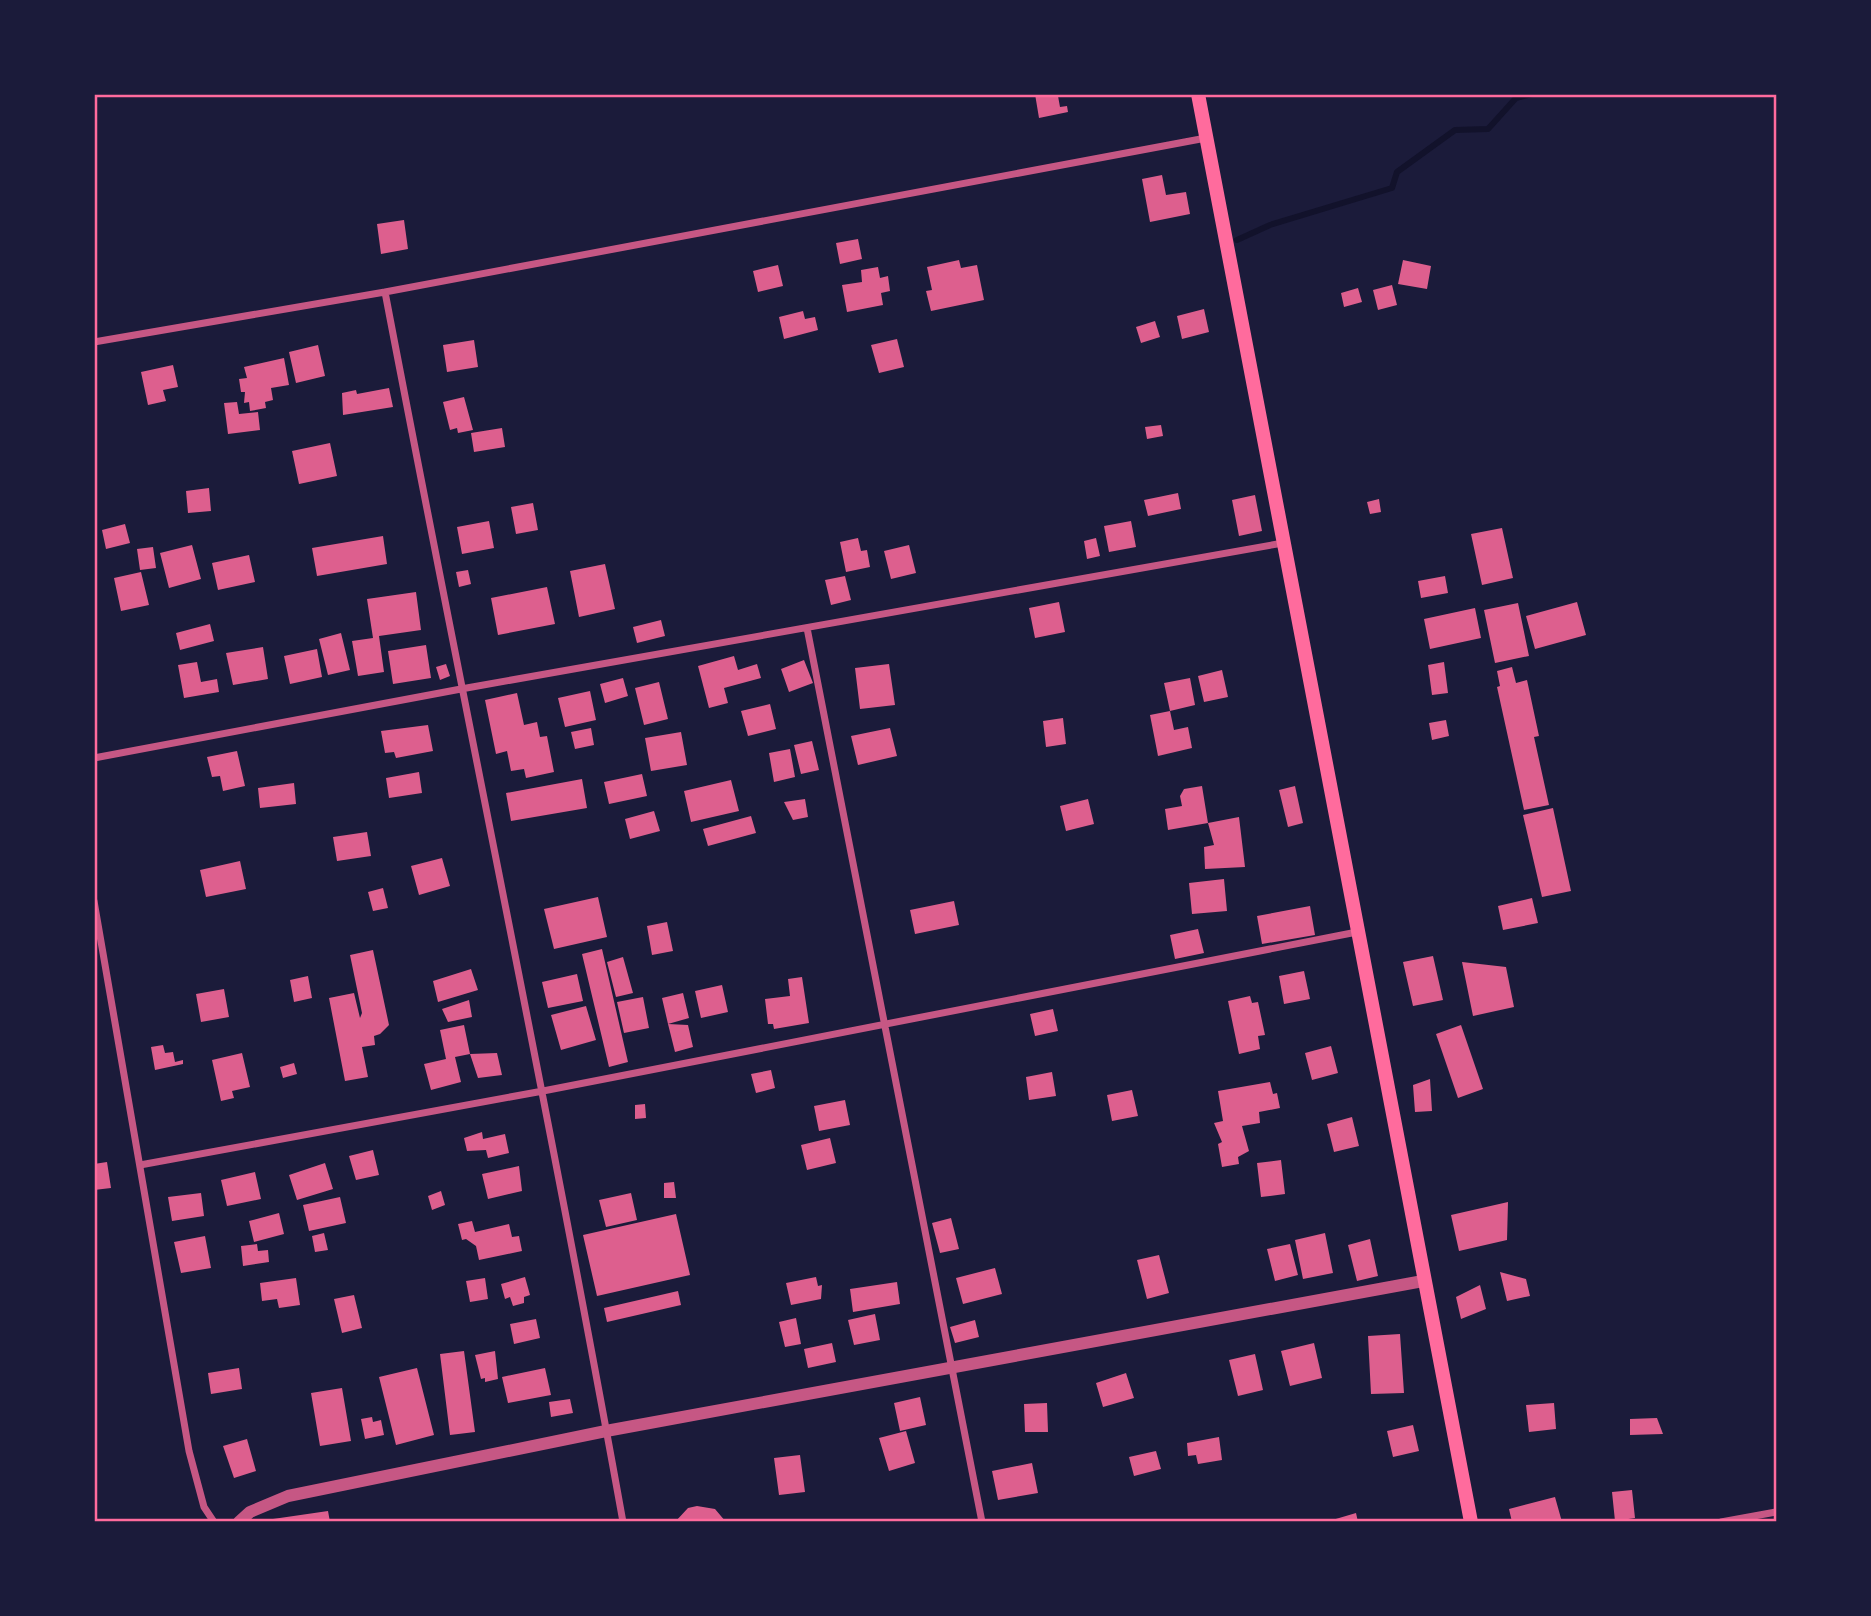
<svg xmlns="http://www.w3.org/2000/svg" width="1871" height="1616" viewBox="0 0 1871 1616" font-family="Arial,sans-serif">
<rect width="100%" height="100%" fill="#1b1b3a"/>
<g fill="none" stroke-linecap="round" stroke-linejoin="round">
<path stroke="#12122b" stroke-width="6" d="M1237,240L1270,225L1392,188L1397,172L1455,130L1488,129L1516,98L1532,94"/>
</g>
<path fill="#dd5f8e" d="M1035,94L1058,96L1060,107L1067,106L1068,112L1039,118Z
M1162,175L1166,195L1186,192L1190,214L1150,222L1142,179Z
M404,220L408,249L381,254L377,224Z
M858,239L862,259L840,264L836,243Z
M959,260L961,268L977,265L984,300L931,311L926,291L932,290L927,267Z
M1403,260L1431,266L1427,289L1398,284Z
M778,265L783,286L758,292L753,271Z
M878,267L880,278L888,276L890,291L881,293L883,305L847,312L842,285L862,282L861,270Z
M1392,285L1397,305L1378,310L1373,290Z
M1358,288L1362,302L1344,307L1341,293Z
M1204,309L1209,332L1182,339L1177,316Z
M803,311L805,319L815,317L818,330L784,339L779,317Z
M1155,321L1160,337L1141,343L1136,327Z
M897,339L904,367L879,373L871,345Z
M474,340L478,367L447,372L443,345Z
M318,345L325,376L296,383L289,352Z
M284,358L289,385L271,388L273,400L265,402L266,408L250,411L249,402L244,403L245,392H241L239,379L247,378L244,367Z
M173,365L178,387L163,390L166,401L148,405L141,372Z
M389,388L393,407L343,415L342,393L356,390L357,394Z
M464,397L473,430L458,433L457,428L450,430L443,402Z
M237,402L239,414L258,412L260,430L228,434L224,403Z
M1161,425L1163,436L1147,439L1145,427Z
M502,428L505,447L474,452L471,433Z
M330,443L337,476L299,484L292,451Z
M209,488L211,511L188,513L186,491Z
M1178,493L1181,509L1148,516L1144,500Z
M1255,495L1262,531L1239,536L1232,500Z
M1379,499L1381,512L1370,514L1367,502Z
M533,503L538,530L516,534L511,507Z
M489,521L494,548L462,554L457,527Z
M1131,521L1136,547L1109,552L1104,526Z
M125,524L130,543L106,549L102,530Z
M1502,528L1513,578L1482,585L1471,534Z
M383,536L387,564L317,576L312,548Z
M858,538L861,551L867,550L870,567L846,572L840,542Z
M1096,538L1100,556L1087,559L1084,541Z
M192,545L201,579L169,588L160,553Z
M909,545L916,573L891,579L884,551Z
M153,547L156,568L140,570L137,549Z
M249,555L255,582L218,590L212,563Z
M605,564L615,609L579,617L570,571Z
M468,570L471,584L459,587L456,572Z
M141,572L149,605L121,611L114,578Z
M845,576L851,600L831,605L825,580Z
M1445,576L1448,593L1421,598L1418,581Z
M547,587L555,624L498,635L491,598Z
M416,592L421,630L379,636L384,672L358,676L352,641L373,638L367,599Z
M1059,602L1065,632L1035,638L1029,608Z
M1577,602L1586,635L1535,649L1526,616Z
M1518,603L1529,656L1495,663L1484,610Z
M1475,608L1481,638L1430,649L1424,619Z
M661,620L665,636L637,643L633,627Z
M210,624L214,641L180,650L176,633Z
M341,633L350,670L328,675L319,639Z
M426,645L431,678L393,684L388,651Z
M263,647L268,679L233,685L226,653Z
M317,649L322,677L290,684L284,656Z
M734,656L738,670L757,664L761,678L724,688L728,703L709,708L698,666Z
M804,660L813,683L789,692L781,669Z
M197,662L201,682L217,679L219,692L184,698L178,665Z
M1444,662L1448,693L1432,695L1428,665Z
M446,664L450,676L440,680L436,667Z
M889,664L895,705L860,709L855,668Z
M1512,667L1516,683L1527,680L1539,736L1534,737L1549,805L1524,810L1497,687L1500,686L1497,671Z
M1222,670L1228,697L1204,702L1198,676Z
M623,678L628,696L605,703L600,684Z
M1190,678L1195,705L1170,711L1164,683Z
M659,682L668,719L644,725L635,688Z
M590,691L596,720L565,727L558,698Z
M517,693L524,725L537,722L540,737L547,736L554,772L526,778L524,769L511,771L507,751L496,754L485,700Z
M770,704L776,729L748,736L741,711Z
M1170,711L1174,730L1188,727L1192,748L1158,756L1150,715Z
M1063,718L1066,744L1046,747L1043,721Z
M1446,720L1449,736L1432,740L1429,723Z
M428,725L433,751L396,758L394,752L385,753L381,731Z
M591,728L594,745L575,749L571,732Z
M890,728L897,756L858,765L851,736Z
M681,732L687,765L651,771L645,738Z
M812,741L819,770L801,774L794,745Z
M790,749L795,777L774,782L769,753Z
M237,751L245,786L223,791L220,776L212,777L207,757Z
M419,772L422,793L389,798L386,778Z
M642,774L647,796L609,804L604,782Z
M582,779L587,808L511,821L506,793Z
M731,780L739,811L691,822L684,791Z
M294,783L296,804L260,808L258,788Z
M1202,786L1208,823L1168,830L1165,809L1182,806L1180,796L1184,789Z
M1295,786L1303,823L1288,827L1279,790Z
M805,799L808,817L793,820L784,802Z
M1088,799L1094,824L1066,831L1060,806Z
M1553,808L1571,891L1542,897L1523,815Z
M654,811L660,831L630,839L625,819Z
M751,816L756,833L708,846L703,829Z
M1239,817L1245,867L1205,869L1204,847L1214,845L1208,823Z
M367,832L371,856L337,861L333,837Z
M442,858L450,886L419,895L411,866Z
M240,861L246,889L206,897L200,870Z
M1224,879L1227,911L1192,914L1189,883Z
M383,888L388,908L373,911L368,892Z
M598,897L607,937L554,949L544,909Z
M1532,898L1538,923L1503,930L1498,906Z
M954,901L959,925L915,934L910,910Z
M1310,906L1315,935L1262,944L1257,916Z
M667,922L673,951L652,955L647,926Z
M1198,929L1204,953L1175,959L1170,935Z
M602,949L628,1062L609,1067L582,954Z
M373,950L389,1025L380,1034L374,1036L375,1045L362,1047L368,1077L345,1081L329,998L354,993L360,1018L362,1013L350,955Z
M1433,956L1443,1000L1413,1006L1403,962Z
M623,957L633,993L616,997L607,962Z
M1462,962L1506,967L1514,1007L1473,1016Z
M471,969L478,990L438,1002L433,981Z
M1304,971L1310,999L1284,1004L1279,976Z
M577,974L583,1001L548,1008L542,982Z
M308,976L312,998L294,1002L290,980Z
M802,977L809,1023L774,1029L773,1024H768L765,999L790,996L788,979Z
M722,985L728,1012L701,1018L695,991Z
M224,989L229,1017L201,1022L196,994Z
M683,993L689,1018L668,1024L688,1025L693,1047L675,1052L668,1024L662,998Z
M1250,996L1252,1003L1258,1002L1265,1035L1258,1036L1260,1049L1239,1054L1228,1001Z
M643,997L649,1028L624,1033L617,1002Z
M469,1000L472,1017L448,1022L442,1009Z
M586,1006L596,1040L561,1050L551,1015Z
M1053,1009L1058,1031L1035,1036L1030,1014Z
M464,1025L470,1054L497,1053L502,1075L478,1078L470,1054L455,1057L461,1082L431,1090L424,1064L446,1059L440,1030Z
M1461,1025L1483,1089L1458,1098L1436,1034Z
M163,1045L165,1053L173,1052L175,1062L183,1060V1064L155,1070L151,1047Z
M1331,1046L1338,1073L1312,1080L1305,1053Z
M242,1053L250,1087L232,1091L234,1098L221,1101L212,1060Z
M294,1063L297,1074L283,1078L280,1067Z
M771,1070L775,1088L756,1093L751,1074Z
M1052,1072L1056,1096L1029,1100L1026,1077Z
M1430,1079L1432,1111L1415,1112L1413,1085Z
M1270,1082L1273,1094L1277,1093L1280,1108L1259,1112L1260,1123L1242,1126L1249,1151L1238,1157L1239,1164L1222,1167L1218,1144L1222,1142L1214,1123L1223,1121L1218,1091Z
M1132,1090L1138,1116L1112,1121L1107,1095Z
M845,1100L850,1125L819,1131L814,1106Z
M645,1104L646,1118L635,1119V1105Z
M1352,1117L1359,1146L1334,1152L1327,1124Z
M482,1132L483,1139L505,1134L509,1153L488,1158L486,1150L467,1151L464,1138Z
M830,1138L836,1163L807,1170L801,1145Z
M373,1150L379,1175L356,1180L349,1156Z
M1281,1160L1285,1194L1261,1197L1257,1163Z
M107,1162L111,1188L94,1190V1164Z
M325,1163L333,1189L297,1200L289,1175Z
M519,1166L522,1191L488,1199L482,1174Z
M255,1172L261,1199L227,1206L221,1180Z
M674,1182L676,1198H664V1183Z
M441,1191L445,1205L432,1210L428,1196Z
M201,1193L204,1216L172,1221L168,1197Z
M631,1193L637,1220L606,1227L599,1200Z
M340,1197L346,1223L309,1231L303,1205Z
M1508,1202L1507,1240L1459,1251L1451,1215Z
M279,1213L284,1234L254,1242L249,1221Z
M676,1214L690,1275L597,1296L583,1235Z
M951,1218L959,1249L940,1253L932,1223Z
M472,1221L475,1232L509,1224L512,1237L519,1236L522,1251L479,1260L476,1246L466,1239L462,1240L458,1224Z
M324,1233L328,1250L315,1252L312,1236Z
M1325,1233L1333,1273L1303,1279L1295,1240Z
M205,1236L211,1268L181,1273L174,1242Z
M1370,1239L1378,1276L1357,1281L1348,1245Z
M257,1244L258,1251L268,1250L269,1262L243,1266L241,1246Z
M1290,1244L1298,1275L1275,1281L1267,1249Z
M1159,1255L1169,1293L1147,1299L1137,1260Z
M995,1268L1002,1294L963,1304L956,1278Z
M1500,1272L1526,1279L1530,1296L1507,1301Z
M525,1277L530,1295L524,1297V1303L513,1306L510,1297L505,1299L501,1284Z
M816,1277L818,1286L822,1285L821,1299L791,1305L786,1283Z
M296,1278L300,1305L279,1308L277,1299L262,1301L260,1283Z
M485,1278L488,1299L470,1302L466,1281Z
M897,1282L900,1304L853,1312L850,1289Z
M1480,1285L1486,1309L1461,1319L1456,1297Z
M678,1291L681,1305L607,1322L604,1308Z
M354,1295L362,1328L342,1333L334,1299Z
M875,1314L880,1340L854,1345L848,1320Z
M796,1318L801,1344L785,1347L779,1322Z
M536,1319L540,1338L514,1344L510,1324Z
M975,1320L979,1337L955,1343L950,1327Z
M1400,1334L1404,1393L1371,1394L1368,1336Z
M832,1343L836,1362L808,1368L804,1349Z
M1314,1343L1322,1378L1290,1386L1281,1351Z
M464,1351L475,1432L450,1435L440,1354Z
M495,1351L498,1379L485,1382V1378L481,1379L475,1355Z
M1255,1354L1263,1390L1238,1396L1229,1360Z
M239,1368L242,1389L211,1394L208,1373Z
M417,1368L434,1435L396,1445L379,1377Z
M545,1368L551,1395L508,1403L502,1377Z
M1126,1373L1134,1398L1103,1407L1096,1383Z
M342,1388L351,1441L320,1446L311,1393Z
M920,1397L926,1425L900,1431L894,1403Z
M570,1399L573,1413L551,1417L549,1402Z
M1047,1403L1048,1432H1025L1024,1404Z
M1554,1403L1556,1429L1529,1432L1526,1405Z
M372,1417L373,1422L381,1420L384,1435L365,1439L361,1419Z
M1657,1418L1663,1434L1630,1435V1419Z
M1413,1425L1419,1451L1393,1457L1387,1431Z
M906,1431L915,1463L889,1471L879,1438Z
M1219,1437L1222,1460L1198,1464L1196,1455L1188,1456L1187,1443Z
M247,1439L256,1471L234,1478L223,1446Z
M1156,1451L1161,1469L1134,1476L1129,1457Z
M800,1455L805,1492L779,1495L774,1458Z
M1032,1463L1038,1493L998,1500L992,1471Z
M1632,1490L1635,1518L1615,1521L1612,1492Z
M1555,1497L1562,1522H1512L1509,1509Z
M697,1506L715,1509L726,1522H675L688,1508Z
M328,1511L330,1522H266V1520Z
M1356,1513L1358,1522H1330L1329,1521Z"/>
<g fill="none" stroke-linecap="round" stroke-linejoin="round">
<path stroke="#c65784" stroke-width="7" d="M385,292C463,702 549,1111 623,1522
M94,342L385,292L1206,138
M807,628L982,1522
M94,758L461,689L1283,543
M94,901L189,1451L204,1507L214,1522
M140,1165L543,1091L1357,932
M1721,1522L1776,1512"/>
<path stroke="#c65784" stroke-width="12" d="M239,1522L250,1512L288,1496L606,1431L1423,1281"/>
<path stroke="#ff6b9d" stroke-width="14" d="M1198,94L1471,1522"/>
</g>
<rect width="1871" height="1616" fill="none" stroke="#1b1b3a" stroke-width="192"/>
<rect x="96" y="96" width="1679" height="1424" fill="none" stroke="#ff6b9d" stroke-width="2.5"/>
</svg>
